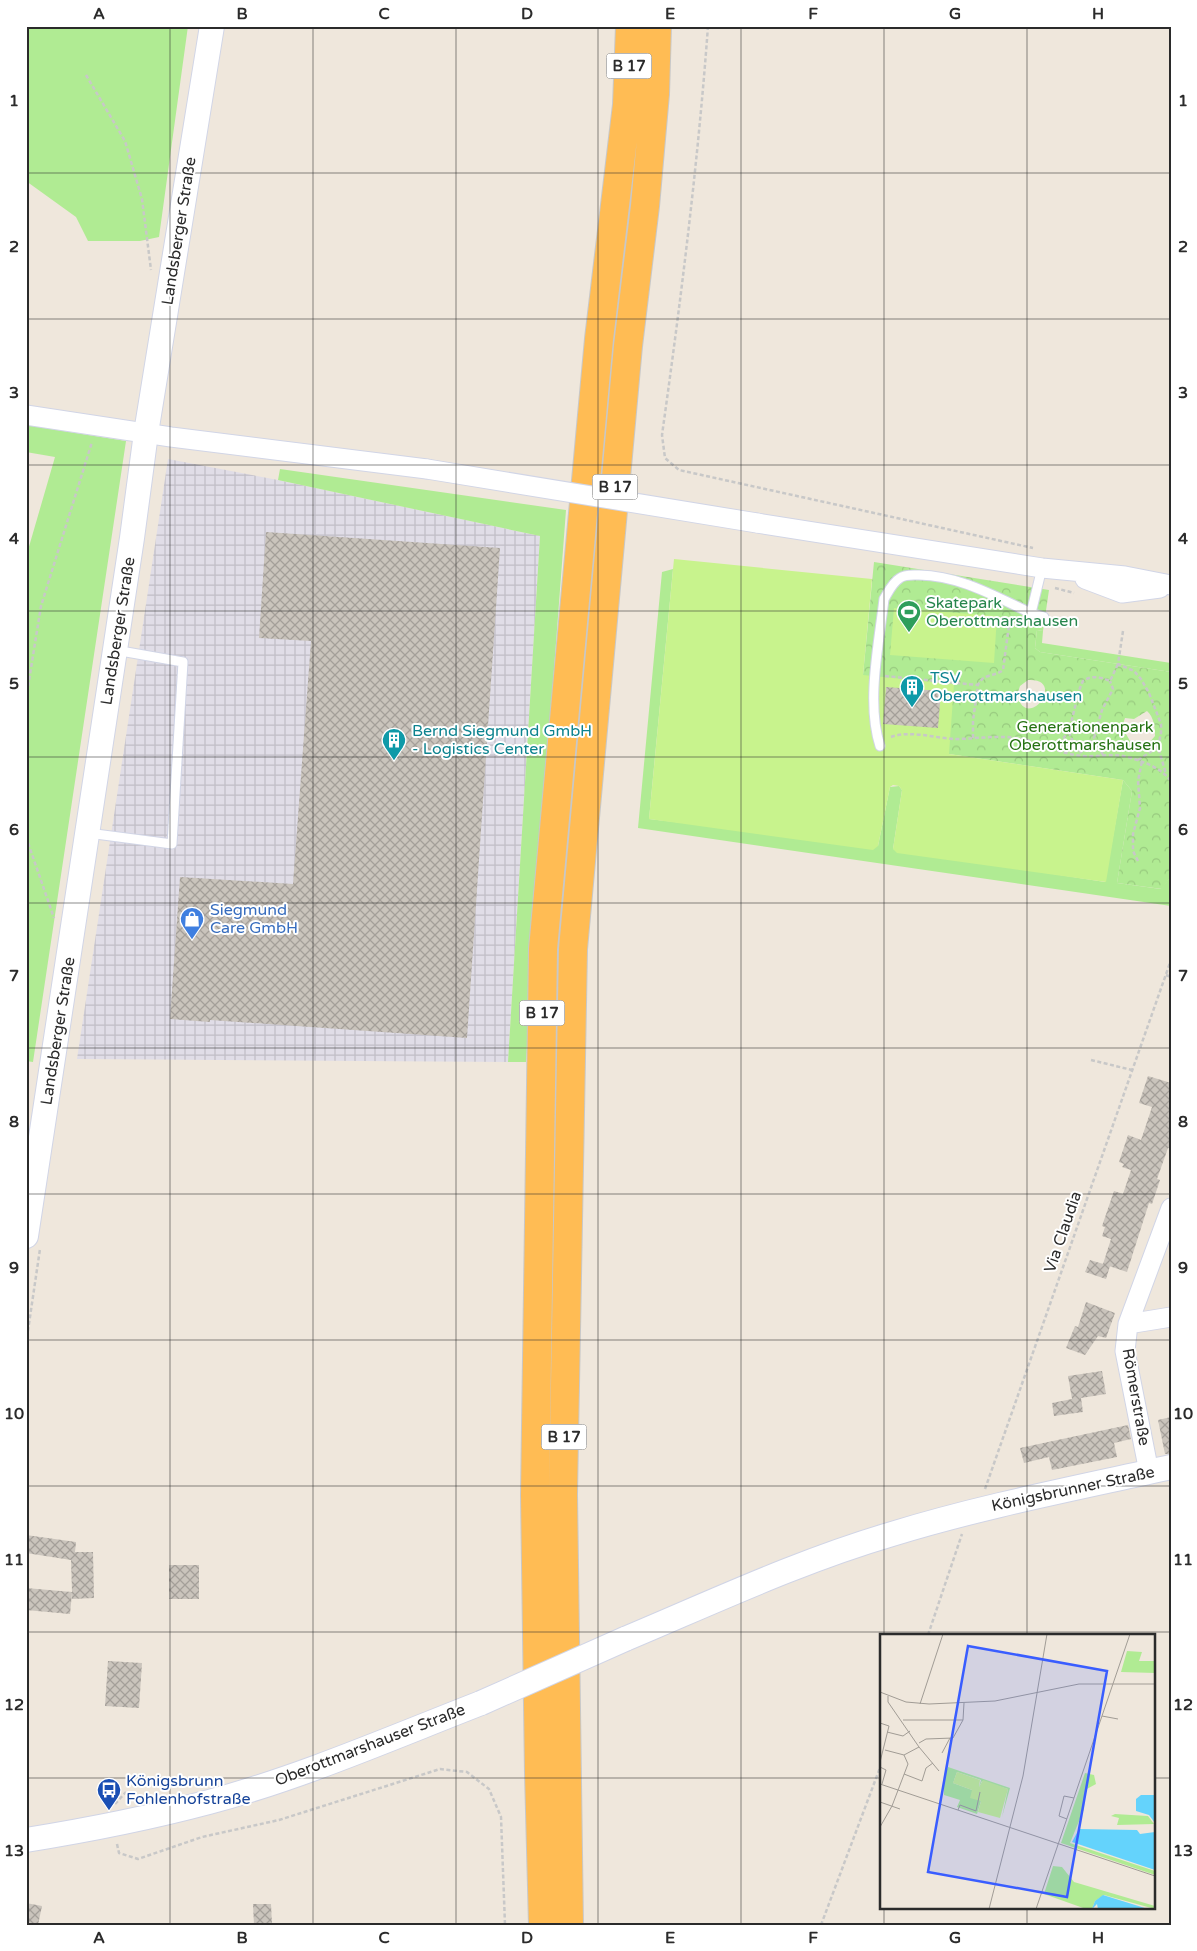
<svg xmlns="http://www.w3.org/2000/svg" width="1197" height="1951" viewBox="0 0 1197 1951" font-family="'Varela Round',sans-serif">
<defs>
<pattern id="industrial-grid" width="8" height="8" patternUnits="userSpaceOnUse" patternTransform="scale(1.25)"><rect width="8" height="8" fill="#e0dde7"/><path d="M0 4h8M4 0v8" fill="none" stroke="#c0bec6"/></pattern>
<pattern id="forest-crowns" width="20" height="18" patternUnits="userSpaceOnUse" patternTransform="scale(1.25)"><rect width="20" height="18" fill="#b0eb93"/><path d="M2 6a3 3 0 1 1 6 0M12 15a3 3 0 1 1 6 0" fill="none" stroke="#98ca7f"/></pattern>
<pattern id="building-cross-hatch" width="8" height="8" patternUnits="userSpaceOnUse" patternTransform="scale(1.25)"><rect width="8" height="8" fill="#cac4bc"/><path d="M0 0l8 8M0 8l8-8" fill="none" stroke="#a49f99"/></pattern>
</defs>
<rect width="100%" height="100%" fill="#efe7dc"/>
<path fill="url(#industrial-grid)" d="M168,459L278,480L540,536L508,1062L77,1059Z"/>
<path fill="#b0eb93" d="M26,26H188L159,237L140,241H88L76,217L26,181Z
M26,425L126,441L33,1062L26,1061V557L55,457L26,452Z
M280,469L566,510L533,948L526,1062H508L540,536L278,480Z
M673,569L649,819L878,846L890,787L899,786L902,790L893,849L1105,882L1123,780L1132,791L1117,883L1161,889L1171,876V906L638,828L662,572Z
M1037,630L1043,631L1042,643L1171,663V672L1040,652L1035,648Z"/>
<path fill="url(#forest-crowns)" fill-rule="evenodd" d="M874,562L1049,590L1043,631L1037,630L1035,648L1040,652L1171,672V876L1162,889L1117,883L1132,791L1123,780L949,754L863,675ZM1028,680C1068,678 1027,733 1017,695L1020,686ZM1147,711C1154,717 1155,728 1155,736L1148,744L1130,741L1122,727L1125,718L1134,719Z"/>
<path fill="#c8f38d" d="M674,559L872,579L863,675L954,684L949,754L1123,780L1106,882L897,853L893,849L902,790L899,786L893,785L890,787L878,846L873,850L649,819Z
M894,608L997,616L994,663L890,655Z"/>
<path fill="url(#building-cross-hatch)" d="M266,532L500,548L467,1038L210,1020V1022L170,1019L180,877L293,884L311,641L259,638Z
M886,687L941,691L938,728L883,724Z
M1148,1076L1171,1083V1149L1168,1148L1157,1179L1160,1180L1152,1204L1149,1203L1127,1272L1103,1264L1111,1239L1102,1236L1105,1227L1102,1226L1114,1191L1123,1194L1131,1170L1122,1167L1124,1164L1119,1162L1128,1135L1141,1140L1152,1107L1139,1103Z
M1090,1260L1110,1266L1106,1279L1085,1272Z
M1086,1302L1115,1313L1106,1338L1098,1336L1085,1355L1066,1348L1075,1326L1078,1327Z
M1102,1371L1106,1394L1081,1398L1083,1412L1054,1416L1052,1403L1072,1399L1068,1376Z
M1171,1417V1454H1165L1158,1420Z
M1128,1425L1131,1439L1114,1443L1117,1457L1052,1470L1049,1457L1024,1463L1020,1448Z
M26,1535L76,1542L75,1552H93L94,1598L72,1599V1593L70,1614L26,1610V1588L72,1592L71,1560L26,1553Z
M169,1565H199V1599H169Z
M108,1661L142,1663L139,1708L105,1706Z
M26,1903L42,1906L38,1925H26Z
M253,1904H271L272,1925H254Z"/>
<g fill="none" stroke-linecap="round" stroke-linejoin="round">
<g stroke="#d1d5e6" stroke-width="11">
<path id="service" d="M1031,613L1044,617
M880,746C866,703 879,643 884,599C889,591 892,583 900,578C905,574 913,575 919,575C961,576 994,596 1031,613L1042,568
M88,833L172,844L183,662L115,650"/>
</g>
<g stroke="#d1d5e6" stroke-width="21">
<path id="minor" d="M26,415L171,437L427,469
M757,523L1042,568L1125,576L1171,585
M1085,579L1122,593L1160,588
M1128,1324L1171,1317
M1149,1472L1125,1351L1128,1324L1171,1208"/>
</g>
<g stroke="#d1d5e6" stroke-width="26">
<path id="tertiary" d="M26,1236L132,538L146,433L212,26
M625,1639C713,1602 800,1561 892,1534C983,1506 1077,1488 1171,1467
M26,1840C88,1830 149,1818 209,1802C302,1777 391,1738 481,1703"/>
</g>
<g stroke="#c8c8c8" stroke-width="30">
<path id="trunk" d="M543,1925L539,1773L535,1495L543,949L599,339L627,105L630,26
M569,1925L563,1494L573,949L628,346L645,206L655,94L657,26"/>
</g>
<path stroke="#c8c8c8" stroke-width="2.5" stroke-dasharray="4 2.5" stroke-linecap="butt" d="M708,26C698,163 681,299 662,435L665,458L679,470L1033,548
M86,75L125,141L142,199L151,270
M1055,588L1074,593
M1123,631L1118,664L1134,671L1141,679L1149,693L1161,724V733L1158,747L1166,774
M885,676L978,685
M26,699L41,606L92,442
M1069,732L1074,745L1081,752
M891,737C910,730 934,738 955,739C975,739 996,735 1016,738C1039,741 1059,754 1082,756C1098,757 1113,753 1128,757C1144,762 1160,767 1171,781
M973,738V720L978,685C983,673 995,677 1003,670L1010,617
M1054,748C1076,732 1072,703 1083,681C1092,675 1100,677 1110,681L1118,664
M1080,753L1094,738
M1103,755L1094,738L1102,710L1113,689L1110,681
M1138,760L1158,747
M26,837L54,918
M1138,861L1133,851V834L1140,808L1138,781L1142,761
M1166,975L1171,977
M1091,1060L1132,1070
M26,1344L40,1249
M985,1489L1171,960
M928,1635L962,1534
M115,1804L126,1792
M117,1844L119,1853L138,1859L202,1837L279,1820L440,1769L467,1772L489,1789L501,1817L505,1925
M821,1925L881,1765"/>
<use href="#service" stroke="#fff" stroke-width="9"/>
<use href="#minor" stroke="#fff" stroke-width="19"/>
<use href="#tertiary" stroke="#fff" stroke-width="24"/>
<use href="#trunk" stroke="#ffbc54" stroke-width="28"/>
<g stroke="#d1d5e6" stroke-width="21" stroke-linecap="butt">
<path id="minor-bridge" d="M427,469L757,523"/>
</g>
<g stroke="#d1d5e6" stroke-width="26" stroke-linecap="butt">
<path id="tertiary-bridge" d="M481,1703L625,1639"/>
</g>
<use href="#minor-bridge" stroke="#fff" stroke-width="19"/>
<use href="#tertiary-bridge" stroke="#fff" stroke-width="24"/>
</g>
<path fill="none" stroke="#2b2b2b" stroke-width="1" stroke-opacity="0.55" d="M170,26V1925M313,26V1925M456,26V1925M598,26V1925M741,26V1925M884,26V1635M1027,26V1635M26,173H1171M26,319H1171M26,465H1171M26,611H1171M26,757H1171M26,903H1171M26,1048H1171M26,1194H1171M26,1340H1171M26,1486H1171M26,1632H1171M26,1778H881M1153,1778H1171M884,1907V1925M1027,1907V1925"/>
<defs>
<g id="stadium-pin" transform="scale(1.25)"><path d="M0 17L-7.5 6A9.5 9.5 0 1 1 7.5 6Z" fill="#2e9e5b" stroke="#fff"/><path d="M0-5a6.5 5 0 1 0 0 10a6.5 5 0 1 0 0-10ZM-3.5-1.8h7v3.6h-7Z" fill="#fff"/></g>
<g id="building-pin" transform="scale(1.25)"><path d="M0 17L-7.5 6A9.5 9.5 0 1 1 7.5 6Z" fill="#0f9aa8" stroke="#fff"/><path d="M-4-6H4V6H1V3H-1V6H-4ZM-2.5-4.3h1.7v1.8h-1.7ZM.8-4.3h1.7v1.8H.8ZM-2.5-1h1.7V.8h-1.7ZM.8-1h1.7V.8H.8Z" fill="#fff"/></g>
<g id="shop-pin" transform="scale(1.25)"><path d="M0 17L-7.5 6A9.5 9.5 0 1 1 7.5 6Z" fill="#3f7fe0" stroke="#fff"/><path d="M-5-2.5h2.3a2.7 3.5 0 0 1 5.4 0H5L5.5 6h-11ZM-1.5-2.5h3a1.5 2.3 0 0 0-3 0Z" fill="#fff"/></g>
<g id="bus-pin" transform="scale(1.25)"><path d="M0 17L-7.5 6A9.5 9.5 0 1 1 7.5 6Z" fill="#1a4fb4" stroke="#fff"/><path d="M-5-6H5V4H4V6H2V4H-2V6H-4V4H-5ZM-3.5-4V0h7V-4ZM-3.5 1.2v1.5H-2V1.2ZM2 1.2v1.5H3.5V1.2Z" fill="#fff"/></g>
</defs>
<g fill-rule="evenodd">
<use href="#stadium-pin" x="909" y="612"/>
<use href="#building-pin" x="912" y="687"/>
<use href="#building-pin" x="394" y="740"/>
<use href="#shop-pin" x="192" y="919"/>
<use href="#bus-pin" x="109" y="1790"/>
</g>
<g text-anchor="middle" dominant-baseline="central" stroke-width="4" stroke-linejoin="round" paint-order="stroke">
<g fill="#fff" stroke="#6b6b6b" stroke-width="1">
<rect x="606.5" y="53.5" width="45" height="25" rx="4"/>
<rect x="592.5" y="474.5" width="45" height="25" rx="4"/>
<rect x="519.5" y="1000.5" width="45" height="25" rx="4"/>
<rect x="541.5" y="1424.5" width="45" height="25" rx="4"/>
</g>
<g font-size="15" font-weight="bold" fill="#2b2b2b">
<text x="629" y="66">B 17</text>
<text x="615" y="487">B 17</text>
<text x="542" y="1013">B 17</text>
<text x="564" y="1437">B 17</text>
</g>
<g font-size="16" fill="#2b2b2b" stroke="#fff">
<text transform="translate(179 231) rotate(-81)">Landsberger Straße</text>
<text transform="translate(118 631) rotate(-81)">Landsberger Straße</text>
<text transform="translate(58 1031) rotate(-81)">Landsberger Straße</text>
<text transform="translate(1063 1232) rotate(-71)">Via Claudia</text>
<text transform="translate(1136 1397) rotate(80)">Römerstraße</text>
<text transform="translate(1073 1489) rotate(-12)">Königsbrunner Straße</text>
<text transform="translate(370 1745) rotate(-21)">Oberottmarshauser Straße</text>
</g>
<g font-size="16" fill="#27864d" stroke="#fff" text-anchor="start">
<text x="926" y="603">Skatepark<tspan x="926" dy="18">Oberottmarshausen</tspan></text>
</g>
<g font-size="16" fill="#0d838f" stroke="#fff" text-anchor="start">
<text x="930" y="678">TSV<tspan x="930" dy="18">Oberottmarshausen</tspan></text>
<text x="412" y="731">Bernd Siegmund GmbH<tspan x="412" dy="18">- Logistics Center</tspan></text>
</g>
<g font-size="16" fill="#257212" stroke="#fff">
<text x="1085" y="727">Generationenpark<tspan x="1085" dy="18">Oberottmarshausen</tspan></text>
</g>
<g font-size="16" fill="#366cbe" stroke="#fff" text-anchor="start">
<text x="210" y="910">Siegmund<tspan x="210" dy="18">Care GmbH</tspan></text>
</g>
<g font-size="16" fill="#164399" stroke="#fff" text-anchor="start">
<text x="126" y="1781">Königsbrunn<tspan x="126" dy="18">Fohlenhofstraße</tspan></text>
</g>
</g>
<g transform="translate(880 1634)">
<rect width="275" height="275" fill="#efe7dc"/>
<path d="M247,17L262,18L259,27H275V39L241,38ZM68,133L130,154L122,183L128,155L102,147L99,153L101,146L77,138L73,149L66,138ZM205,139L214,141L216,150L205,156L204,175L190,209L275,237V241L181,209ZM235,180L268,182L274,190L237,191L239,184L231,182ZM173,232L182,233L194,248L275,272V275L224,261L215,267L212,275H206L164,260Z" fill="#b0eb93"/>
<path d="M70,136L75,138L73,149L92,156L101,167L97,180L77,173L80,166L64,161V140Z" fill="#b0eb93"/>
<path d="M77,138L100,146L99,153L103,146L128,155L120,184L98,178L101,167L90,164L92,156L73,149Z" fill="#c8f38d"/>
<path d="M261,161H275V189L269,181L256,177V165ZM199,195L257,196L260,200L275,198V236L192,208ZM223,261L268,275H218L217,270L212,275L215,267Z" fill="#64d3fc"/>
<path fill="none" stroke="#a19c95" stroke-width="1" d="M0,58L26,68L49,70L115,67L199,50H275M8,62V68L39,113L59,137M40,70L63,0M222,82L238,85M23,86H83M0,89L9,92L0,128M7,98L23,102L30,97M39,109L46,105L73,104L83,86L84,69M5,116L24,121L39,113M62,119L70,104M0,133L6,136L2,150M24,140L42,147L46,134L53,129M0,150L275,242M0,168L20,175M78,176L80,171L96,177L100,158M187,185L179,182L184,162L194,164M0,193L12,172L28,130L24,121M109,275L143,142L167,0M156,275L250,0"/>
<path fill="#395dff" fill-opacity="0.15" stroke="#395dff" stroke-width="2.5" d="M88,12L227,37L187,263L48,238Z"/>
<rect width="275" height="275" fill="none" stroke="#2b2b2b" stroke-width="2.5"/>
</g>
<rect width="1197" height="1951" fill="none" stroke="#ffffff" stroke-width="55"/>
<rect x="28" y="28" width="1142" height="1896" fill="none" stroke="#2b2b2b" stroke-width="2"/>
<g font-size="16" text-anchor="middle" font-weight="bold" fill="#2b2b2b">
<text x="99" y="19">A</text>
<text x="242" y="19">B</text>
<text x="384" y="19">C</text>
<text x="527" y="19">D</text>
<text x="670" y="19">E</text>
<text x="813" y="19">F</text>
<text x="955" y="19">G</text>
<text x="1098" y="19">H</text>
<text x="14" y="106">1</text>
<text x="1183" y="106">1</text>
<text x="14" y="252">2</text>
<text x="1183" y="252">2</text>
<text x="14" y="398">3</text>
<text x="1183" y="398">3</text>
<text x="14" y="544">4</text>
<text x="1183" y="544">4</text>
<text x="14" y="689">5</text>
<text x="1183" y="689">5</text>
<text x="14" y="835">6</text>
<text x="1183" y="835">6</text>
<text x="14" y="981">7</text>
<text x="1183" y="981">7</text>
<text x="14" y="1127">8</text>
<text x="1183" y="1127">8</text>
<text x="14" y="1273">9</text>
<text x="1183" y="1273">9</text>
<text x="14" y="1419">10</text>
<text x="1183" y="1419">10</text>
<text x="14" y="1565">11</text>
<text x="1183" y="1565">11</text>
<text x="14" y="1710">12</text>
<text x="1183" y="1710">12</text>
<text x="14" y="1856">13</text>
<text x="1183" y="1856">13</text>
<text x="99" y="1943">A</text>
<text x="242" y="1943">B</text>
<text x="384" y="1943">C</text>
<text x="527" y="1943">D</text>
<text x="670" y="1943">E</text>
<text x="813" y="1943">F</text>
<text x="955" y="1943">G</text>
<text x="1098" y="1943">H</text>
</g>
</svg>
